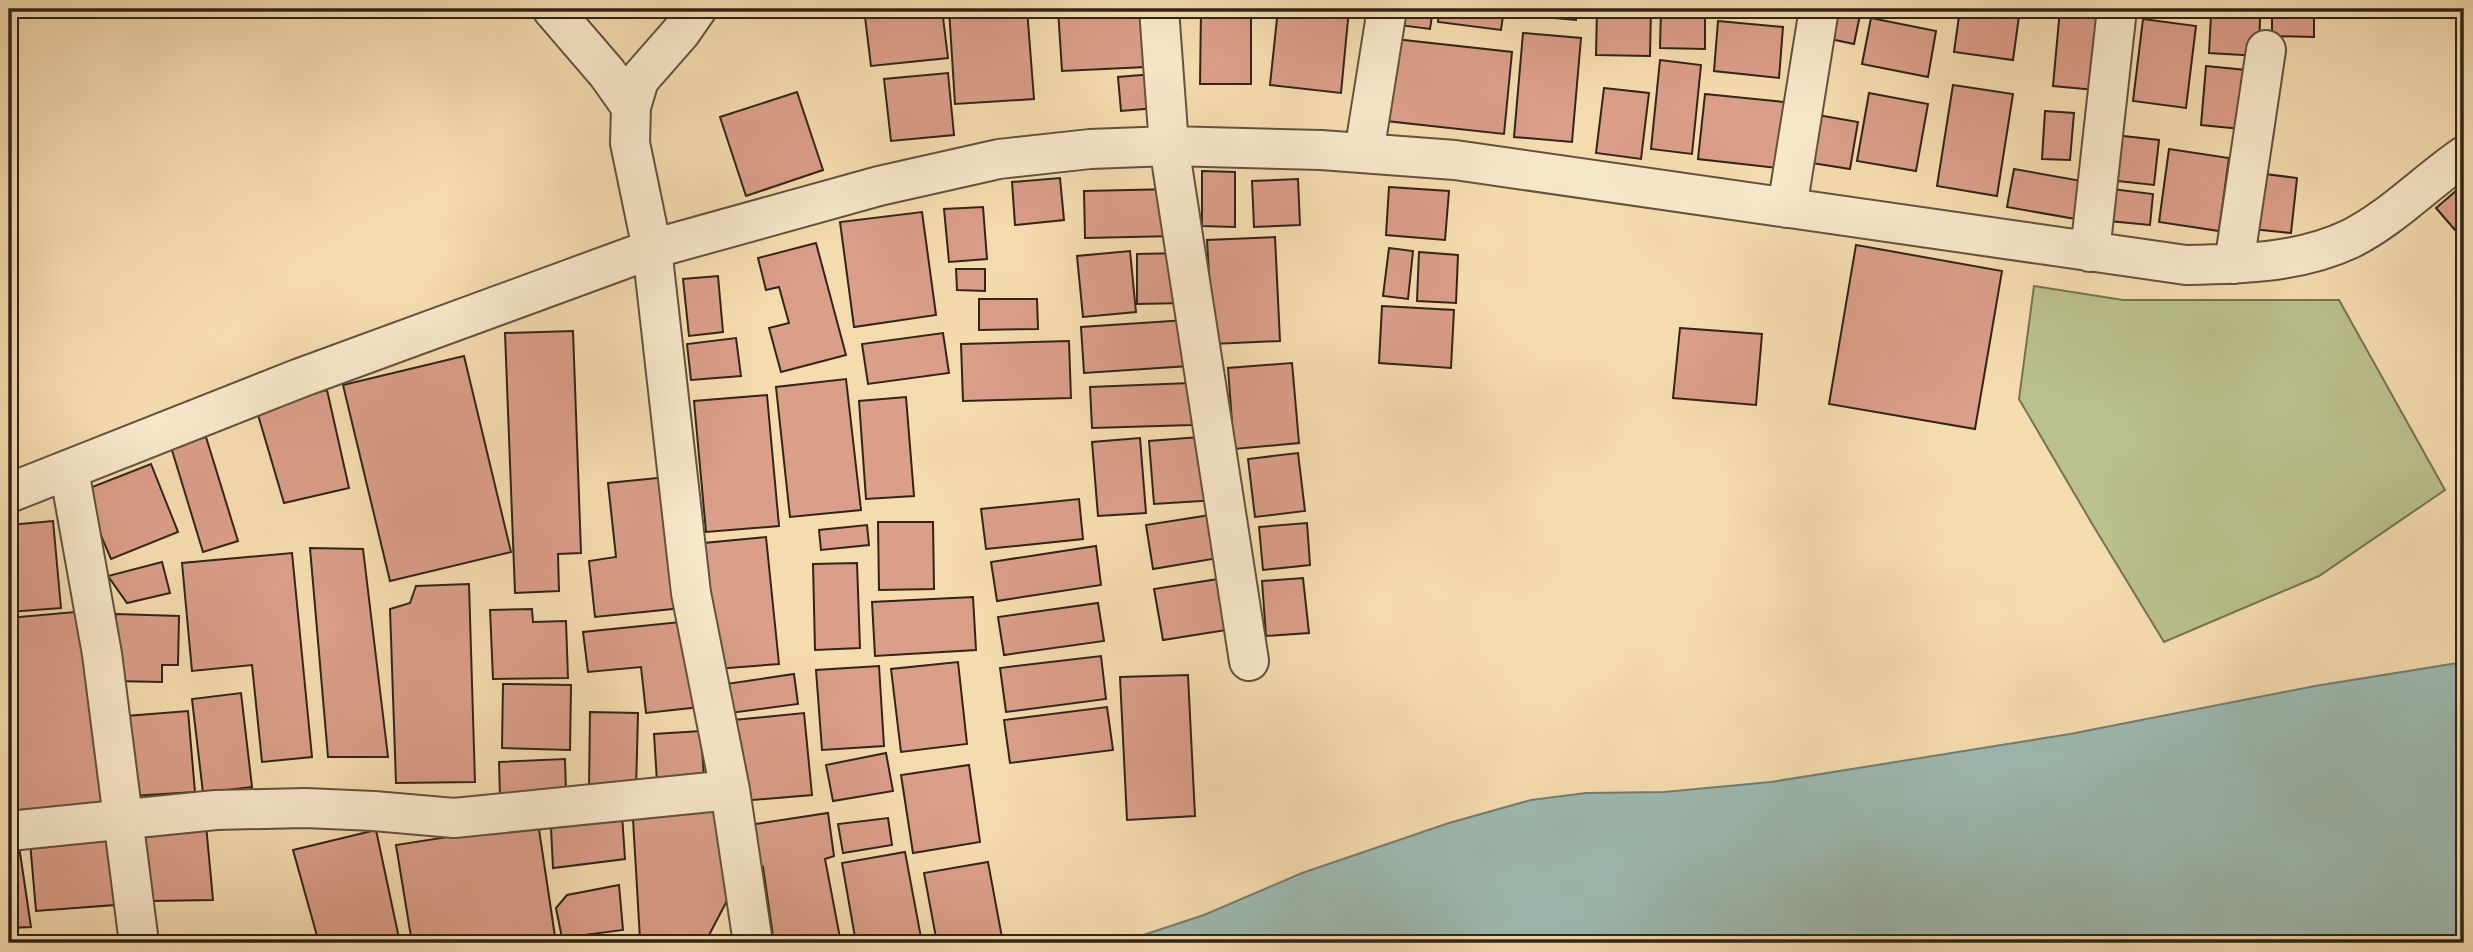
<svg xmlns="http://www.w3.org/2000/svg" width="2473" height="952" viewBox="0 0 2473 952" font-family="'IM FELL Great Primer',serif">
<rect width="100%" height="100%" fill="#f5dcaf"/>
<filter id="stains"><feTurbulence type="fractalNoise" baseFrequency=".00286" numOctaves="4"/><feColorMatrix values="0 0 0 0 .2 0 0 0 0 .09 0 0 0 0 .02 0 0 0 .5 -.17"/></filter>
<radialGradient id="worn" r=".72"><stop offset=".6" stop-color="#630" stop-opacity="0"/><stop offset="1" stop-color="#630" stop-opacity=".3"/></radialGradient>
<path fill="#bac18c" stroke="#757352" stroke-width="2" d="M2034,286L2123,300H2339L2445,490L2319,576L2164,642L2091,522L2019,399Z"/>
<path fill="#9dbab1" stroke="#717e74" stroke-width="2" d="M2464,662V943H1119L1204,915L1302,873L1449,823L1531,800L1586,793L1664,792L1771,782L2070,734L2315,686Z"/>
<path fill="#db9e89" stroke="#302519" stroke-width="2" d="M942,9L948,58L871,66L865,17Z
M949,9H1027L1034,99L955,104Z
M1058,9H1143L1146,67L1062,71Z
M1201,9H1251V84H1200Z
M1278,9H1349L1341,93L1270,85Z
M1393,9H1433L1430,29L1391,24Z
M1439,9H1504L1501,30L1438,22Z
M1518,9H1577L1576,20L1518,15Z
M1597,9H1651L1650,56L1596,55Z
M1661,9H1705V49L1660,48Z
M1746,9H1801V14Z
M1827,9H1888L1887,14L1861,10L1854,44L1821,37Z
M1960,9H2020L2013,60L1954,52Z
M2060,9H2114L2106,91L2053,86Z
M2145,9H2207V13L2145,11Z
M2272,9H2314V37L2272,36Z
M2211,15L2260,17L2259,56L2209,53Z
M1871,18L1936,31L1928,77L1862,64Z
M2143,19L2196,26L2186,108L2133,101Z
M1718,21L1783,27L1779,78L1714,71Z
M1523,33L1581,38L1572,142L1514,137Z
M1386,38L1512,52L1504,134L1377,120Z
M1660,60L1701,65L1692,154L1651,149Z
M2206,66L2246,70L2241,129L2201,125Z
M948,73L954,135L891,141L884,79Z
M1153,74L1156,108L1121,111L1118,77Z
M1953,85L2013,94L1997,196L1937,186Z
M1604,88L1649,93L1641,159L1596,153Z
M797,92L823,170L746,196L720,117Z
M1869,93L1928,104L1916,171L1857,161Z
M1705,94L1784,102L1777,168L1698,159Z
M2045,111L2074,113L2070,160L2042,159Z
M1806,113L1858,122L1850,169L1799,161Z
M2105,134L2159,140L2154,185L2100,179Z
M2169,149L2229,158L2219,231L2159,222Z
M2014,169L2093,183L2087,221L2007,207Z
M1202,171L1235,172V227L1202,226Z
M2249,172L2297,178L2291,233L2243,228Z
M1060,178L1064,220L1015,225L1012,182Z
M1298,179L1300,225L1254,227L1252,181Z
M2464,184V235L2462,238L2436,208Z
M1389,187L1449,191L1445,240L1386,235Z
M1174,189L1176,236L1085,238L1084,191Z
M2112,189L2153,194L2150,225L2109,221Z
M983,207L987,259L949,262L944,209Z
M922,212L936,315L854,327L840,222Z
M1275,237L1280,341L1213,344L1207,240Z
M816,243L846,355L781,372L769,328L789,323L779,287L766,290L758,258Z
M1856,245L2002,271L1975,429L1829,404Z
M1389,248L1413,251L1408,299L1383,296Z
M1130,251L1136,312L1083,317L1077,256Z
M1419,252L1458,255L1456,303L1417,301Z
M1184,253L1185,303L1137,304V254Z
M956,269H985V291L957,290Z
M718,276L723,332L689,336L683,279Z
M979,299H1037L1038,329L979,330Z
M1382,306L1454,310L1451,368L1379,363Z
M1186,320L1189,366L1084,373L1081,327Z
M1680,328L1762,334L1756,405L1673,398Z
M573,331L581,553L558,554L559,591L515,593L505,333Z
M943,333L949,373L868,384L862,344Z
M736,338L741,376L691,380L687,344Z
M1069,341L1071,398L963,401L961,344Z
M464,356L511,552L390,581L343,385Z
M1292,363L1299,443L1234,449L1228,368Z
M846,379L861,510L790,517L776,387Z
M1190,383L1192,425L1092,428L1090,387Z
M327,390L349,488L284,503L256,408Z
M767,395L779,526L706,532L694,401Z
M906,397L914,496L866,499L859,401Z
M1212,436L1217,500L1154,504L1149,441Z
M206,437L238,541L203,552L171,447Z
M1140,438L1146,513L1098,516L1092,442Z
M1298,453L1305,511L1255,517L1248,459Z
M151,464L178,532L111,559L82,491Z
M667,477L682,608L595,617L589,561L616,557L608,483Z
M1079,499L1083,539L986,549L981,509Z
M1223,513L1230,556L1153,569L1146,525Z
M53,521L61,608L9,612V525Z
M878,522H933L934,589L879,590Z
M1307,523L1310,565L1263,570L1259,527Z
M867,525L869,545L821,550L819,530Z
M766,537L779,664L716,669L704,543Z
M1096,546L1101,585L997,601L991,562Z
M310,548L363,549L388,757H328Z
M292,553L312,757L262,762L252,665L192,671L182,563Z
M162,562L170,593L127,603L108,576Z
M857,563L860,648L815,650L813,564Z
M1231,577L1239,628L1163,640L1154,589Z
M1303,578L1309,633L1266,636L1262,581Z
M469,584L475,782L396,783L390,609L410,603L416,586Z
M973,597L976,650L875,656L872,602Z
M1098,603L1104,641L1004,655L998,617Z
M532,609L533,622L566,621L568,678L493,679L490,610Z
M75,612L89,627L107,806L16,814L9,744V618Z
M116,614L179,616L178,665H162V682L114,681Z
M690,621L700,707L646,713L641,667L588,672L583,632Z
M1101,656L1106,699L1006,712L1000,668Z
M958,662L967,744L901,752L891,669Z
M879,666L884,746L822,750L816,670Z
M794,674L798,704L730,713L726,684Z
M1188,675L1195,816L1127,820L1120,677Z
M503,684L571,685L570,750L502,748Z
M241,693L252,787L203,793L192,699Z
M1107,707L1113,750L1010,763L1004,720Z
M188,711L195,792L132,796L126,716Z
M590,712L638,713L636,791L589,790Z
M804,713L812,795L741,801L734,720Z
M701,731L704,778L657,782L654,734Z
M886,753L893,791L833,801L826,765Z
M565,759L566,793L500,796L499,762Z
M969,765L980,842L913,853L901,775Z
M725,798L730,895L709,935L640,939L632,802Z
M828,813L834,856L825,859L841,943H774L763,867H750L746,845L756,824Z
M622,815L625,859L553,868L551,828Z
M888,818L892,845L843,853L838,824Z
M538,823L556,943H412L396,845Z
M108,824L115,905L36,911L29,830Z
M206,825L213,900L152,901L144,833Z
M376,830L400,943H319L293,850Z
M9,839H18L31,927L9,928Z
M905,852L922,943H856L842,863Z
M988,862L1003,943H937L924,873Z
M619,885L623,930L562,938L556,908L567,895Z"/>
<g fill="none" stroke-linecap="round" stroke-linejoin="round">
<g stroke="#61533e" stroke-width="42">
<path id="minor" d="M552,9L607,73L631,107
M697,9L681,32L639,80L631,107L630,143L652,249L691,593L730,790L753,943
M1159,9L1169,146L1249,661
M1364,153L1387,9
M1787,208L1819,9
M2090,252L2117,9
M2234,264L2266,50
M69,470L102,654L139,943
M9,493L300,378L652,249L879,186L999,159L1090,149L1169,146L1321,150L1455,160L2186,265C2242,264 2299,263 2350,239C2392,218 2426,182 2464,156
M9,831L216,810L305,808L374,811L454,818L730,790"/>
</g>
<use href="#minor" stroke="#f8e8cb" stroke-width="38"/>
</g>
<rect width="2473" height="952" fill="none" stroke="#f5dcaf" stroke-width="35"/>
<rect x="10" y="10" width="2452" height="931" fill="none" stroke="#302519" stroke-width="3.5"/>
<rect x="18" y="18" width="2438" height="917" fill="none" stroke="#302519" stroke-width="2"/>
<rect width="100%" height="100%" filter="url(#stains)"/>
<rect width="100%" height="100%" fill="url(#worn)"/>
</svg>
